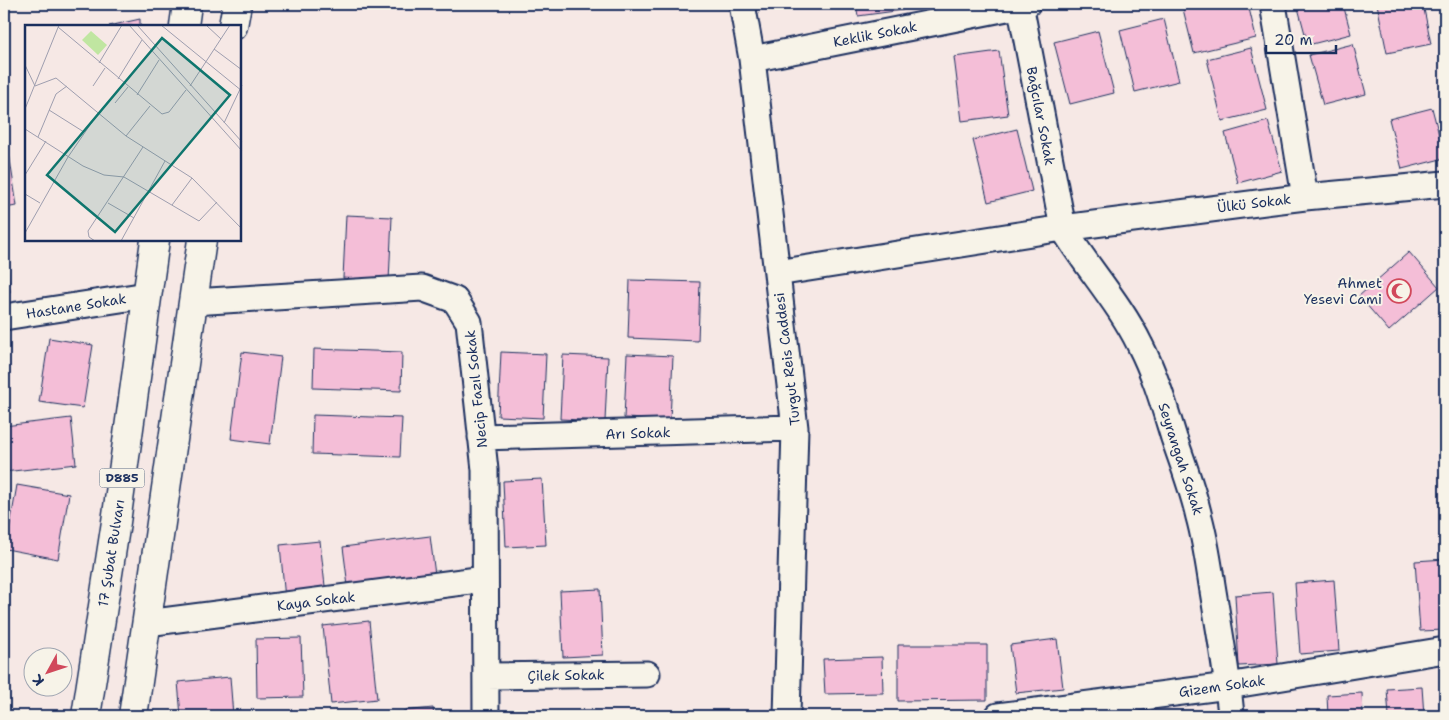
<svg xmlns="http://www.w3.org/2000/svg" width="1449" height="720" viewBox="0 0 1449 720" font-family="'Shantell Sans',sans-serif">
<rect width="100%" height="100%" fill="#f6e8e5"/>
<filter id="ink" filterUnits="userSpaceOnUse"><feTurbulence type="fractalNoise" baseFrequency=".02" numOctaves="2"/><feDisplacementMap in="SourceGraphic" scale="10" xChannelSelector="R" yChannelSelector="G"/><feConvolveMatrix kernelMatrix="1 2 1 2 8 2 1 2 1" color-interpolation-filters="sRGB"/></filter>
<g filter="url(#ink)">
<path fill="#f4bed7" stroke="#1b2f5e" d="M856,4H903V10L858,16Z
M1204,4H1248L1256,38L1194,53L1183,9Z
M1297,4H1343L1351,34L1308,45Z
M1377,4H1423L1431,44L1387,53Z
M140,19V26H109Z
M1164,19L1179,81L1135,92L1120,30Z
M1098,31L1114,93L1070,104L1054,42Z
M1353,44L1366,94L1323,105L1309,55Z
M1251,48L1267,110L1222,121L1207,59Z
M999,51L1008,115L962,121L954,57Z
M4,76L9,77L5,122H4Z
M1432,108L1445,158L1402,169L1389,119Z
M1268,121L1282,171L1238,183L1225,133Z
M1017,129L1032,191L988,202L973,140Z
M7,140L17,206L4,208V141Z
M346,215L392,217L389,281L343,278Z
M4,231L10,292L4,293Z
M1409,252L1439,287L1389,331L1359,296Z
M630,280L700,282L698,341L628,338Z
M49,338L93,345L83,408L39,402Z
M314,349L402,352L401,391L313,388Z
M242,352L281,357L270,444L231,439Z
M501,352L546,354L543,418L498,416Z
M627,354L673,356L670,420L624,418Z
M563,355L608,357L605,421L560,419Z
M313,415L402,418L400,457L312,454Z
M71,418L76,464L4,472V426Z
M542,479L546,545L506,547L503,481Z
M17,485L69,494L58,559L6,549Z
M430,536L435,575L348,586L343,547Z
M320,541L326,595L285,599L280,545Z
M1445,559V630L1420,631L1415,561Z
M1334,580L1339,651L1300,654L1295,583Z
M600,589L603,655L563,657L560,591Z
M1273,592L1278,664L1239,666L1235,595Z
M4,608L10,609L4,652Z
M369,621L377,699L331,704L323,626Z
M301,638L303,697L257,698L256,639Z
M1057,639L1063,688L1016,693L1010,645Z
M898,645H987V700L898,701Z
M882,657L883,693L825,694L823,659Z
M230,677L233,716H181L178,682Z
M1422,687L1424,716H1389L1387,689Z
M1362,693L1363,716H1328L1327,695Z
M433,708L434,716H403V711Z
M1208,712V716H1172Z"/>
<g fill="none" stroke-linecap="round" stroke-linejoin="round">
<g stroke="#1b2f5e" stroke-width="29">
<path id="street" d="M742,4L752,59L795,428L787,716
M1020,4L1063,228C1087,268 1119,302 1140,345C1155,374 1164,406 1174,438C1183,464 1193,490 1199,517C1207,546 1210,575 1215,603C1221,641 1228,678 1231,716
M1273,4L1305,197
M752,59L1027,4
M777,273L1063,228L1305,197L1445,184
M193,302L422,288L455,300L469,322L485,470L486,716
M4,317L147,295
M481,437L795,428
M147,623L485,579
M486,676L647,674
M998,716L1228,686L1445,650"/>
</g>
<g stroke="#1b2f5e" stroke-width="31">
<path id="highway" d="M184,26L187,4
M233,26L237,4
M86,716L116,522L155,240
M133,716L202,240"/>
</g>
<use href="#street" stroke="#f7f3e8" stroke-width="25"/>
<use href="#highway" stroke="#f7f3e8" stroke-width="28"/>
</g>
</g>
<defs>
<g id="mosque-ring" transform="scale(1.25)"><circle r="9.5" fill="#f7f3e8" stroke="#d1495b" stroke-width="1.5"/><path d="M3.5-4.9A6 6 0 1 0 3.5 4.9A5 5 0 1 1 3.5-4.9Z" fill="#d1495b"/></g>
</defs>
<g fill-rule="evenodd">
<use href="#mosque-ring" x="1399" y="291"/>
</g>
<g text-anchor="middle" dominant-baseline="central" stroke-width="4" stroke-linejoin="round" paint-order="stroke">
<rect fill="#f7f3e8" stroke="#5d6a87" stroke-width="1" x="99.5" y="468.5" width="45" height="19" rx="4"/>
<g font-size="12" font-weight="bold" fill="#1b2f5e">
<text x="122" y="478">D885</text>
</g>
<g font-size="14" fill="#1b2f5e" stroke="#f7f3e8">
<text transform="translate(875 34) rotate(-11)">Keklik Sokak</text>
<text transform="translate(1041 116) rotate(79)">Bağcılar Sokak</text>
<text transform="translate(1254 203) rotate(-7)">Ülkü Sokak</text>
<text transform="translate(76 306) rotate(-9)">Hastane Sokak</text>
<text transform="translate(787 359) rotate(-97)">Turgut Reis Caddesi</text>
<text transform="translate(476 389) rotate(-96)">Necip Fazıl Sokak</text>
<text transform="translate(638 433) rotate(-2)">Arı Sokak</text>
<text transform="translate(1181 459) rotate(72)">Seyrangah Sokak</text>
<text transform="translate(111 553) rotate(-81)">17 Şubat Bulvarı</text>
<text transform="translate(316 601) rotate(-7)">Kaya Sokak</text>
<text transform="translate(566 675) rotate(-1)">Çilek Sokak</text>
<text transform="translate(1222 686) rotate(-8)">Gizem Sokak</text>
</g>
<g font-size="14" fill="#1b2f5e" stroke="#f7f3e8" text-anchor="end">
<text x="1382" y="283">Ahmet<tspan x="1382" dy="16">Yesevi Cami</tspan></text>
</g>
</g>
<g transform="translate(25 25)">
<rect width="216" height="216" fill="#f6e8e5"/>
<path d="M66,6L82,20L73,30L57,15Z" fill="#c0e6a1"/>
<path fill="none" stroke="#9e9eaf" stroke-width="1" d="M104,0L217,126M112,0L217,117M136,0L217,66M181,0L196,14M33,2L137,89L144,87L161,65M189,24L217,45M74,38L97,0M0,40L10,61L31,53L101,111L167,153L217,204M93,54L117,15M68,61L80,43M165,61L205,0M112,70L134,35M90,78L103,62M0,84L34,0M24,85L59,107M199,98L217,60M0,104L58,141L79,150L99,152L174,196L192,177M101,111L125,81M13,112L31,69L42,61M0,150L21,116M0,169L15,178M83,178L109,193M147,180L167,153M0,208L43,132L74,87M70,216L64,212L63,206L118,122M96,216L140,136"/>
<path fill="#0f766e" fill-opacity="0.15" stroke="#0f766e" stroke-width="2.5" d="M137,13L205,70L90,207L22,150Z"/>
<rect width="216" height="216" fill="none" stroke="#1b2f5e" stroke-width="2.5"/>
</g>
<rect width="1449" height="720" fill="none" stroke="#f7f3e8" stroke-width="20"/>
<rect x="10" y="10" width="1429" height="700" fill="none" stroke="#1b2f5e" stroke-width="2" filter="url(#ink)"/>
<g transform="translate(48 672) rotate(230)"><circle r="24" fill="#f7f3e8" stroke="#9fa5b1"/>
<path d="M0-4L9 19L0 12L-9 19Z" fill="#d1495b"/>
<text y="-8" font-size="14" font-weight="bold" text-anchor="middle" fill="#1b2f5e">K</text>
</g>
<path d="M1266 45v8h70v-8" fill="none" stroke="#1b2f5e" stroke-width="2.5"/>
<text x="1274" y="45" font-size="15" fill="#1b2f5e" stroke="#f7f3e8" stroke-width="4" paint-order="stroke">20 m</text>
</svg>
